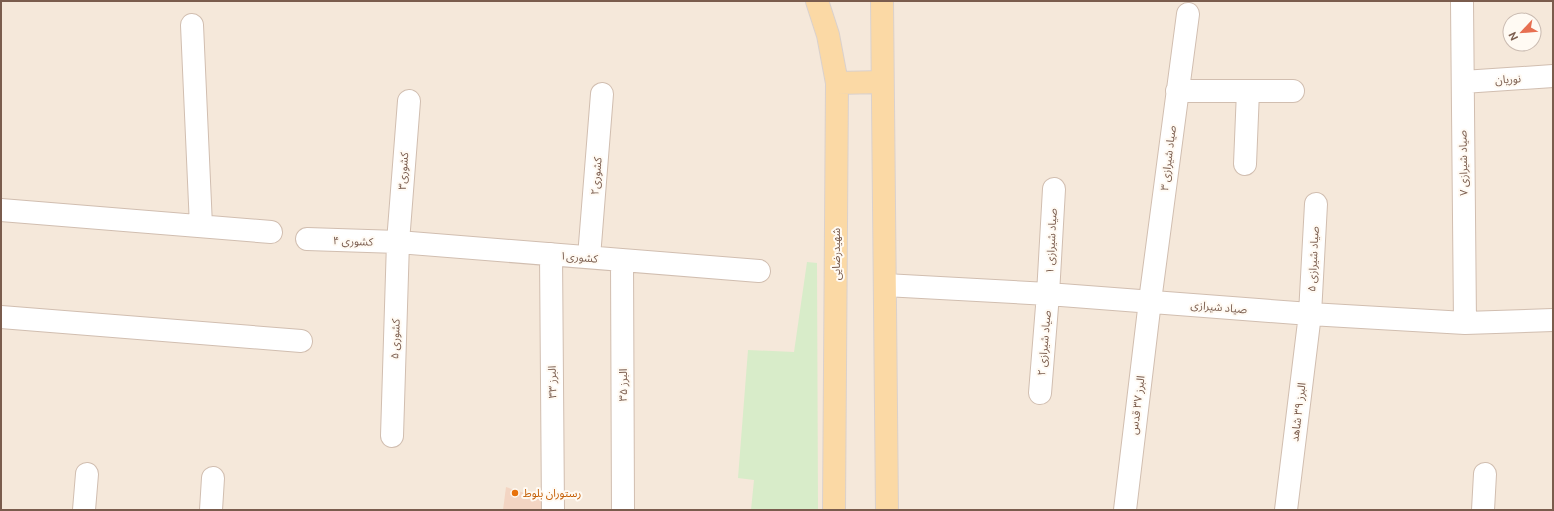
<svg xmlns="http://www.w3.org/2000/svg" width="1554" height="511" viewBox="0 0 1554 511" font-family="Ubuntu,'Noto Sans Arabic',sans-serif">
<rect width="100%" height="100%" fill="#fdf6ec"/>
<path fill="#f5e8da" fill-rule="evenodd" d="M1,1H1553V510H1ZM1510,20H1534V44H1510Z"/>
<path fill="#d8ecc9" d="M807,262L817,263L818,510H751L754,480L738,478L748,350L794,352Z"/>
<path fill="#f3d5c3" d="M506,487L543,499V510H503Z"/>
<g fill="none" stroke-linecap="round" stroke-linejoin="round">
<g stroke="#d1beb0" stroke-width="24">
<path id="minor" d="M1462,3L1465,323
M192,25L201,226
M1463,82L1553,76
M1177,91H1293
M1245,164L1248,91
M1,210L271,232
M307,239L398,242L759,271
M551,254L553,510
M589,257L602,94
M622,260L623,510
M885,285L1048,294L1310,314L1465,323L1553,320
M1,317L301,341
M1040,393L1048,294L1054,189
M392,436L398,242L409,101
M84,510L87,474
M211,510L213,478
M1125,510L1150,301L1188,14
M1286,510L1310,314L1316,204
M1483,510L1485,474"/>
</g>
<g stroke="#dad1cd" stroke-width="24">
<path id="major" d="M817,1L828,35L837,83L834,510
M882,1L887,510
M837,83L882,82"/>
</g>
<use href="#minor" stroke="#fff" stroke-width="22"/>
<use href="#major" stroke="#fbd9a5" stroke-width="22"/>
</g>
<circle fill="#e8710a" stroke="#fffaf3" stroke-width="1.5" cx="515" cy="493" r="4"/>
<g text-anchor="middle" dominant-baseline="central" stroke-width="4" stroke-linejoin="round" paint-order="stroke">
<g font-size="11" fill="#7a5c4d" stroke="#fffaf3">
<text transform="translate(1508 79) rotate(-4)">نوریان</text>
<text transform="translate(1168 158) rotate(-83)">صیاد شیرازی ۳</text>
<text transform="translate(1463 163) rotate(-91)">صیاد شیرازی ۷</text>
<text transform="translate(403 171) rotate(-86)">کشوری۳</text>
<text transform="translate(596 176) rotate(-85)">کشوری۲</text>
<text transform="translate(353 241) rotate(2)">کشوری ۴</text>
<text transform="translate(1051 241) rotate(-87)">صیاد شیرازی ۱</text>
<text transform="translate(836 254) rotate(-90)">شهیدرضایی</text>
<text transform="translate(579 257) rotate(5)">کشوری۱</text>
<text transform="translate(1313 259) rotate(-87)">صیاد شیرازی ۵</text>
<text transform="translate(1219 307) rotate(5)">صیاد شیرازی</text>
<text transform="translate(395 339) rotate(-88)">کشوری ۵</text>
<text transform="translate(1044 343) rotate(-85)">صیاد شیرازی ۲</text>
<text transform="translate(552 382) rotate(-91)">البرز ۳۳</text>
<text transform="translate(623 385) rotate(-90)">البرز ۳۵</text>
<text transform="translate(1137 405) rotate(-83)">البرز ۳۷ قدس</text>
<text transform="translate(1298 412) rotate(-83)">البرز ۳۹ شاهد</text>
</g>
<g font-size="11" fill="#c56008" stroke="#fffaf3" text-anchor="start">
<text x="523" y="493">رستوران بلوط</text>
</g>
</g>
<rect width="1554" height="511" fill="none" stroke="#7a5c4d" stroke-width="4"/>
<g transform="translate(1522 32) rotate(244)"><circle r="19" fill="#fffaf3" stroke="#cabbb1"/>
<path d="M0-3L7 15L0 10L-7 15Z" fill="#e76f51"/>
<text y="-6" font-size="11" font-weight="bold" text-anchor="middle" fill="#7a5c4d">N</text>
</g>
</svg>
